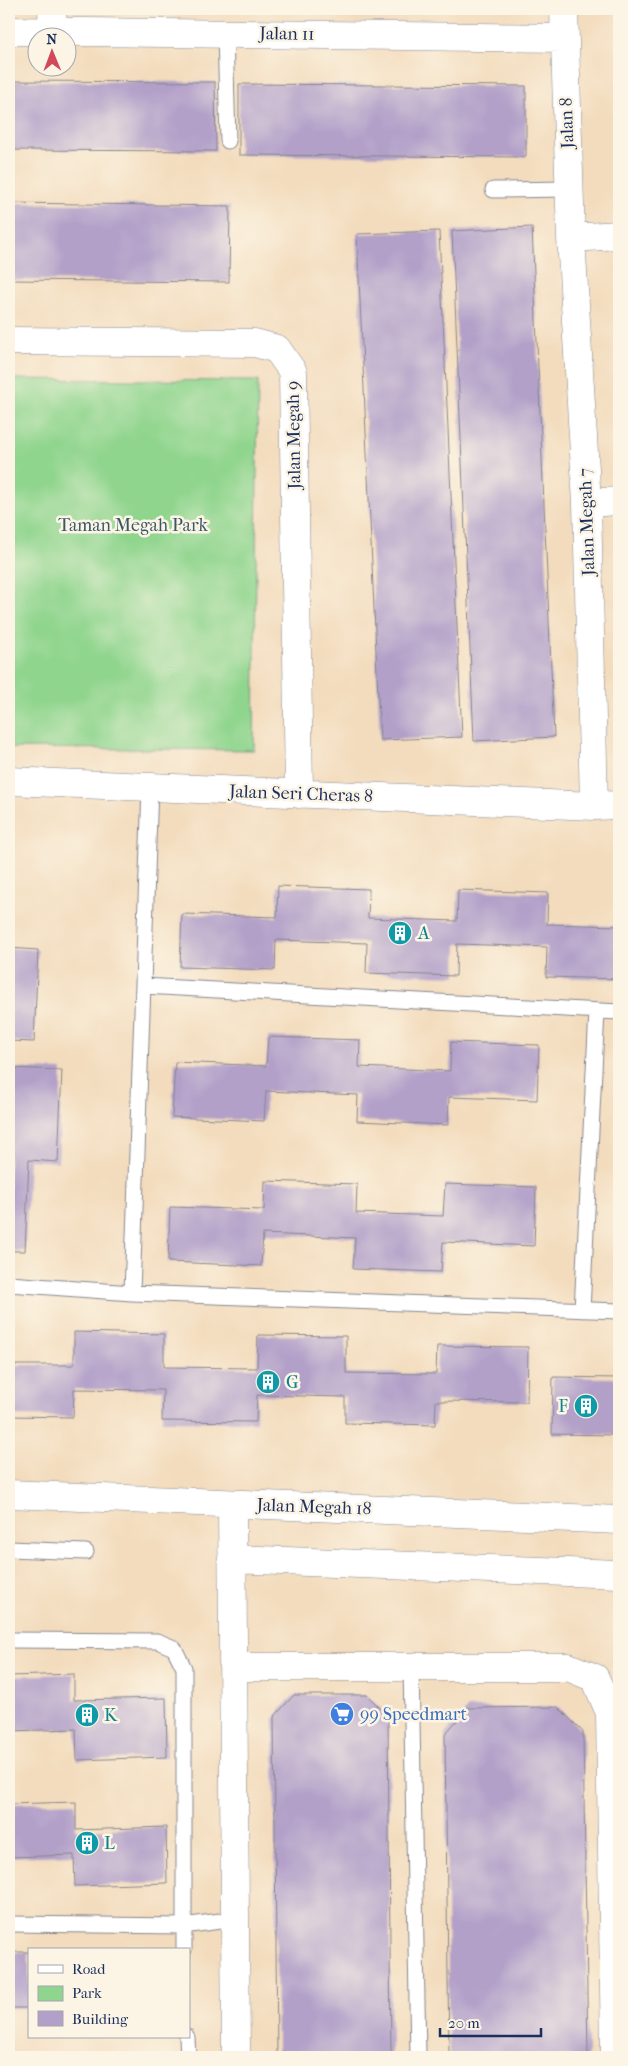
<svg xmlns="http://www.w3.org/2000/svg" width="628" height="2066" viewBox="0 0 628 2066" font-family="'IM FELL French Canon',serif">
<rect width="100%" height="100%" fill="#fcf5e5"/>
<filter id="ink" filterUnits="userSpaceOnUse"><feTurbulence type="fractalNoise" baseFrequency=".02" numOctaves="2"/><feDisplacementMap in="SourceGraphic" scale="10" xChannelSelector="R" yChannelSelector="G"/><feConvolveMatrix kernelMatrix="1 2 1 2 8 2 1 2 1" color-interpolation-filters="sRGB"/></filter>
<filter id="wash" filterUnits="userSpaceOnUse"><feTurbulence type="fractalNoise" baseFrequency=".0096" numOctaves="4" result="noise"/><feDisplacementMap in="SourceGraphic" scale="20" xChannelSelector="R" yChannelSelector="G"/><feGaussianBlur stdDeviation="1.12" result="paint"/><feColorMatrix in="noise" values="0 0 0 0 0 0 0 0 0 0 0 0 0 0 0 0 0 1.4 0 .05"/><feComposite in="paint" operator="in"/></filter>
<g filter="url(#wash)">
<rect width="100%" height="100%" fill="#f3dcbd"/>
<path fill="#90d58e" stroke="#568276" d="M9,379L258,381L254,750L9,748Z"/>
<g id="blocks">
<path fill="#b2a0c9" d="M9,81L215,82L216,151L9,150Z
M239,84L526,86V157L239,155Z
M9,203L230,206L229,282L9,280Z
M532,227L554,737L474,741L452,231Z
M439,231L462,737L380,740L357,234Z
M278,886L369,889L368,918L457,921L458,890L548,893L547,924L619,926V979L546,977L547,947L457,944L456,976L366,973L367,943L276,940L275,970L180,967L182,914L277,917Z
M9,948L38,950L34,1042L9,1041Z
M268,1037L360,1040L359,1067L450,1071L451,1042L539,1045L537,1100L449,1097L448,1125L357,1121L358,1095L266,1091L264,1121L172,1117L175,1062L266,1066Z
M9,1068L62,1070L58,1162L29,1160L25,1251H9Z
M265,1181L357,1184L356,1213L443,1216L445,1184L536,1187L534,1246L443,1242L441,1272L353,1269L355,1238L263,1234L261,1266L168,1262L170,1207L264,1210Z
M74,1332L164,1334V1367L257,1368L258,1335L346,1336V1373L436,1374L437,1346L528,1347L527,1402L436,1401L435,1425L345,1423V1397L257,1395L256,1422L162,1421L163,1390L74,1389L73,1417L9,1416V1365H74Z
M553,1377L619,1378V1435L552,1434Z
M74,1674V1700L166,1698L167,1757L77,1760L76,1729L9,1731V1676Z
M294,1695H367L388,1716L391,2057H277L274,1717Z
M558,1707L583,1732L588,2057H449L445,1734L468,1708Z
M76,1802V1830L166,1827L167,1883L75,1886L74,1855L9,1857V1804Z
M9,1952H29V2008H9Z"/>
</g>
</g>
<g filter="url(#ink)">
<use href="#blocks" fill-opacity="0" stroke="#87868e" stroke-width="1"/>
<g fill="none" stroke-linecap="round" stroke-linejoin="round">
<g stroke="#87868e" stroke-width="17">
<path id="lane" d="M225,33L228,141
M493,190L569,189
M143,986L619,1012
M9,1284L132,1293L619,1311
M132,1293L150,788
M582,1310L597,1011
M9,1549L86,1552
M9,1640L157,1641L174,1648L184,1668V1950
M411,1665L418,2057
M9,1924L183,1926L235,1919
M187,2037L188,2057"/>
</g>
<g stroke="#87868e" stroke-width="29">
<path id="street" d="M52,9L53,31
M564,9L571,238L587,503L594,806
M9,31L565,38
M571,238L619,235
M9,341L255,343L277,349L293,372L299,794
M587,503L619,501
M9,781L594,806L619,805
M9,1494L619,1520
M232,1504L236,2057
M232,1559L619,1574
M233,1667H568L595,1678L610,1713L615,2057"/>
</g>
<use href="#lane" stroke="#fff" stroke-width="15"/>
<use href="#street" stroke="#fff" stroke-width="28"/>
</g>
</g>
<defs>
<g id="building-disc" transform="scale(1.25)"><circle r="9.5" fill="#0f9aa8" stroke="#fcf5e5"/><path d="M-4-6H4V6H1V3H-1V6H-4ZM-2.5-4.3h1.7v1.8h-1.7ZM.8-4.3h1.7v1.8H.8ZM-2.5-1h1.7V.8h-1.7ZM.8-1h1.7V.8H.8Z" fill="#fff"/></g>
<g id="supermarket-disc" transform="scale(1.25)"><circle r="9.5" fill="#3f7fe0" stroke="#fcf5e5"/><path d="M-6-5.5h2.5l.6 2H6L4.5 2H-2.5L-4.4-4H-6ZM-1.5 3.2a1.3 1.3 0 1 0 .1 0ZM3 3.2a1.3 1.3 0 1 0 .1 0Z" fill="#fff"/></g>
</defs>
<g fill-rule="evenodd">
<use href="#building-disc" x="400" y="933"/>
<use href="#building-disc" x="268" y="1382"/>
<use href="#building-disc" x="586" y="1406"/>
<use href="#supermarket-disc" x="342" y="1714"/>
<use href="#building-disc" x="87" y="1715"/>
<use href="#building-disc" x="87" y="1843"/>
</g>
<g text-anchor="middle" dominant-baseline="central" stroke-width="5" stroke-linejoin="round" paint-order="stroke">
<g font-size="18" fill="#1b2f5e" stroke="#fcf5e5">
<text transform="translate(287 34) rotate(1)">Jalan 11</text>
<text transform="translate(567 123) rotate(-92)">Jalan 8</text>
<text transform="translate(294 435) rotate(-91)">Jalan Megah 9</text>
<text transform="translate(587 522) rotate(-92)">Jalan Megah 7</text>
<text transform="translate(301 794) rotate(2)">Jalan Seri Cheras 8</text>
<text transform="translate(314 1507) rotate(2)">Jalan Megah 18</text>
</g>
<g font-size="18" fill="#38586a" stroke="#fcf5e5">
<text x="133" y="525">Taman Megah Park</text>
</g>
<g font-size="18" fill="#0d838f" stroke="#fcf5e5" text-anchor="start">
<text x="418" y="933">A</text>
<text x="286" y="1382">G</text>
<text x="568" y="1406" text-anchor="end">F</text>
<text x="104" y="1715">K</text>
<text x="104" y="1843">L</text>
</g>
<g font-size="18" fill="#366cbe" stroke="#fcf5e5" text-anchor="start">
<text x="360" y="1714">99 Speedmart</text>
</g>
</g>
<rect width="628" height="2066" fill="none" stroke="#fcf5e5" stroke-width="30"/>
<rect x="28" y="1948" width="162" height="90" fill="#fcf5e5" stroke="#a2a6af"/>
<rect x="38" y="1965" width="25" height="8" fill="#ffffff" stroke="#a2a6af"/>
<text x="72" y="1974" font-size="15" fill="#1b2f5e">Road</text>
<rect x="38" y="1986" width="25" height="15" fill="#90d58e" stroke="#a2a6af"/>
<text x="72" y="1998" font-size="15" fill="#1b2f5e">Park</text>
<rect x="38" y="2011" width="25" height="15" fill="#b2a0c9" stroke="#a2a6af"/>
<text x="72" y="2024" font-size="15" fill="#1b2f5e">Building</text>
<g transform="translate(52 52) rotate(359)"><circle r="24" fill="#fcf5e5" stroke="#a2a6af"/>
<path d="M0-4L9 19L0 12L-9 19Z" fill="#d1495b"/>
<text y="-8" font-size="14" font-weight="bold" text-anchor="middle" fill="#1b2f5e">N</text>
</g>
<path d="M440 2028v8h101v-8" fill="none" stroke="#1b2f5e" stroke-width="2.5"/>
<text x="448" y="2028" font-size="15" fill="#1b2f5e" stroke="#fcf5e5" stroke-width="4" paint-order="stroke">20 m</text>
</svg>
